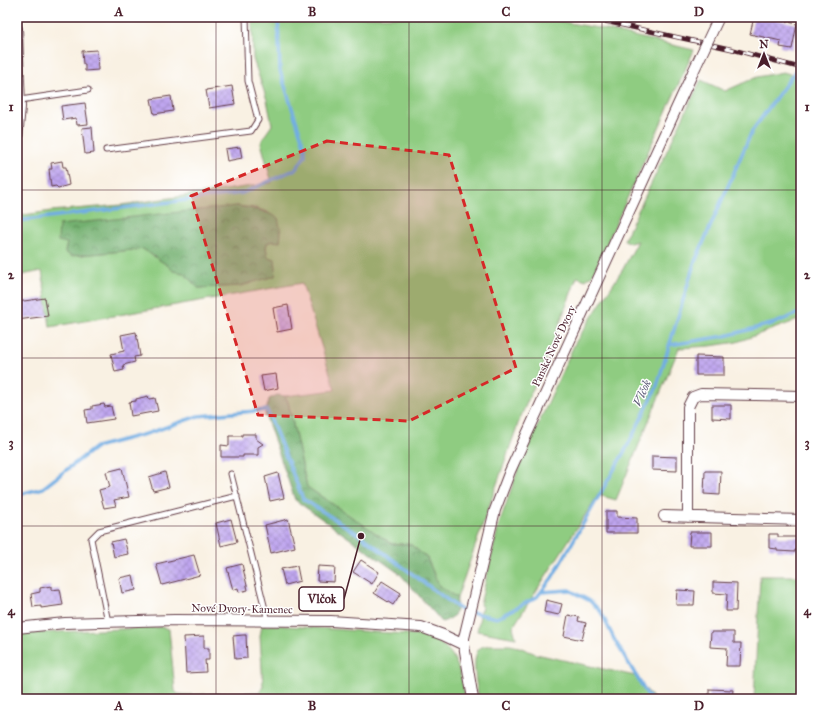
<svg xmlns="http://www.w3.org/2000/svg" width="818" height="716" viewBox="0 0 818 716" font-family="'IM FELL Great Primer',serif">
<defs>
<pattern id="forest-crowns" width="20" height="18" patternUnits="userSpaceOnUse"><rect width="20" height="18" fill="#73b06f"/><path d="M2 6a3 3 0 1 1 6 0M12 15a3 3 0 1 1 6 0" fill="none" stroke="#608f5b"/></pattern>
<pattern id="building-cross-hatch" width="8" height="8" patternUnits="userSpaceOnUse"><rect width="8" height="8" fill="#bfa6ef"/><path d="M0 0l8 8M0 8l8-8" fill="none" stroke="#9d87c2"/></pattern>
</defs>
<rect width="100%" height="100%" fill="#fff"/>
<filter id="ink" filterUnits="userSpaceOnUse"><feTurbulence type="fractalNoise" baseFrequency=".025" numOctaves="2"/><feDisplacementMap in="SourceGraphic" scale="8" xChannelSelector="R" yChannelSelector="G"/><feConvolveMatrix kernelMatrix="1 2 1 2 8 2 1 2 1" color-interpolation-filters="sRGB"/></filter>
<filter id="wash" filterUnits="userSpaceOnUse"><feTurbulence type="fractalNoise" baseFrequency=".012" numOctaves="4" result="noise"/><feDisplacementMap in="SourceGraphic" scale="16" xChannelSelector="R" yChannelSelector="G"/><feGaussianBlur stdDeviation="0.9" result="paint"/><feColorMatrix in="noise" values="0 0 0 0 0 0 0 0 0 0 0 0 0 0 0 0 0 1.4 0 .05"/><feComposite in="paint" operator="in"/></filter>
<g filter="url(#wash)">
<rect width="100%" height="100%" fill="#f9f1e3"/>
<path fill="#8fcc81" stroke="#6c7656" fill-rule="evenodd" d="M252,17H536L598,28L694,50L593,274L586,280L577,277L552,344L519,421L457,598L439,586L427,558L410,544H392L307,487L288,402L285,396L335,390L302,283L50,327L42,271L17,276V216L51,211L122,205L272,183L261,143L265,135L272,125L267,100L253,59ZM236,206L255,208L268,212L272,241L267,243L266,248L268,257L252,283L240,286L198,288L184,273L173,271L167,265L143,249L71,256L65,252L67,243Z
M783,72L801,77V319L737,342L710,346L679,348L616,500L598,495L513,627L516,638L477,631L482,606L480,605L499,524L519,467L575,343L623,269L638,241L630,243L624,240L701,80L725,91L757,77Z
M760,576H801V699H754Z
M272,625L421,635C431,638 440,642 448,650C459,661 463,684 465,699H17V634L161,627L169,629L175,691L178,694L188,695L260,692L263,686L260,636L262,626Z
M489,645H510L519,647L536,654L635,676L654,699H479C477,687 470,657 480,648C483,646 487,646 489,645Z"/>
<path fill="url(#forest-crowns)" stroke="#5e684d" d="M236,206C251,208 264,210 278,218L281,233L280,242L272,241L267,243L266,248L268,257L275,259L276,268L275,276L240,286L198,288L184,273L173,271L167,265L143,249L71,256L65,252L67,243L58,241L59,225Z
M277,395L285,396L288,402L307,487L392,544H410L427,558L439,586L457,598C456,613 457,617 442,622L400,574L295,500L265,414L269,399Z"/>
<g fill="none" stroke-linecap="round" stroke-linejoin="round">
<path stroke="#71ade3" stroke-width="3.5" d="M17,221L243,193L296,169L305,156V148L280,71L278,17
M669,345L725,336L775,323L801,312
M17,495L43,488L96,447L149,433L198,416L267,410L303,499L361,536L461,610L497,618L537,597L552,578L627,447L656,389L694,264L752,131L801,63
M542,592L569,590L590,601L601,612L614,639L650,699"/>
</g>
<g id="blocks">
<path fill="url(#building-cross-hatch)" d="M754,17H765L797,24L792,49L780,47L781,41L750,34Z
M97,50L98,70L85,71V64H83L82,51Z
M232,86L235,104L209,108L206,90Z
M171,96L173,111L154,114L151,99Z
M85,103L88,124L77,125L76,118L63,120L61,106Z
M92,127L94,153L85,154L82,128Z
M240,147L242,158L227,161L225,149Z
M62,161L63,167H66L69,185L58,188L56,186L51,187L49,169H52L51,163Z
M45,298L48,316L17,320V302Z
M288,305L292,329L277,332L273,308Z
M136,332L140,356L134,357L135,362L123,365L124,370L115,372L111,354L124,351L121,335Z
M696,356L724,357V375H696Z
M276,374L278,388L264,391L261,376Z
M148,396L149,399L155,398L158,411L131,416L129,402L136,401V399Z
M104,404L105,407L111,406L114,419L87,423L85,410L92,409V406Z
M712,405H731V419L712,418Z
M242,434H256V439L263,444L258,447V455H243V457H221V445L229,446V436H242Z
M652,456L677,457V471L652,470Z
M122,468L129,497L114,500L116,506L104,508L99,490L110,487L106,472Z
M705,471H721L720,495L704,494Z
M165,472L169,487L153,491L149,477Z
M278,473L284,498L270,501L265,477Z
M606,511H617V517L637,518V533H606Z
M231,519L237,542L221,546L216,523Z
M288,519L295,547L271,553L265,525Z
M690,532H712V546H689Z
M769,534H778V537H801V550H795V552L777,551V549L769,548Z
M124,539L128,554L114,557L111,542Z
M194,555L200,575L162,585L156,564Z
M361,560L379,572L372,584L353,572Z
M242,564L248,590L239,592L238,588L233,590L227,568Z
M297,566L300,581L285,585L281,569Z
M318,566L335,567L334,582L317,581Z
M133,575L136,590L122,593L119,578Z
M382,581L401,593L393,605L374,593Z
M713,582L737,583L736,611H726L727,594L713,593Z
M51,586V590L60,589L63,605L41,608V606L33,607L31,594L40,592V588Z
M677,590L695,591L694,605H676Z
M546,600L562,604L559,615L544,612Z
M568,615L579,617L578,621L586,623L582,640L564,636Z
M711,632H734V643H741L740,666H726L727,648L710,647Z
M243,635H246L247,658L235,659L233,636Z
M204,636V648H209V660H205L206,672L186,673L184,637Z
M709,689L733,690L732,699H709Z"/>
</g>
</g>
<g filter="url(#ink)">
<use href="#blocks" fill-opacity="0" stroke="#643e47" stroke-width="1"/>
<g fill="none" stroke-linecap="round" stroke-linejoin="round">
<g stroke="#643e47" stroke-width="7">
<path id="service" d="M20,100L88,90
M106,150L251,131L258,120L248,81L246,17
M231,474L268,621
M108,622L91,539L99,531L237,496"/>
</g>
<g stroke="#643e47" stroke-width="12">
<path id="minor" d="M17,29L20,107L17,138
M664,516L801,520
M688,517V407L693,397L701,394L801,396
M17,628L65,623L174,620L331,621L421,627L443,635L464,645
M473,699L464,645V638L495,510L510,471L693,72"/>
</g>
<use href="#service" stroke="#fff" stroke-width="5"/>
<use href="#minor" stroke="#fff" stroke-width="10"/>
<g stroke="#4a1f2b" stroke-width="4.5">
<path id="rail" d="M585,17L731,49L801,68"/>
</g>
<use href="#rail" stroke="#fff" stroke-width="3" stroke-dasharray="9" stroke-linecap="butt"/>
<g stroke="#643e47" stroke-width="12" stroke-linecap="butt">
<path id="minor-bridge" d="M693,72L719,17"/>
</g>
<use href="#minor-bridge" stroke="#fff" stroke-width="10"/>
</g>
</g>
<path fill="#d62828" fill-opacity="0.2" stroke="#d62828" stroke-width="3" stroke-dasharray="8 5" stroke-linejoin="round" d="M327,141L449,155L516,368L409,421L258,415L191,196Z"/>
<path fill="none" stroke="#4a1f2b" stroke-width="1" stroke-opacity="0.55" d="M216,17V699M409,17V699M602,17V699M17,190H801M17,358H801M17,526H801"/>
<g text-anchor="middle" dominant-baseline="central" stroke-width="3" stroke-linejoin="round" paint-order="stroke">
<g font-size="11" fill="#4a1f2b" stroke="#fff">
<text transform="translate(554 346) rotate(-65)">Panské Nové Dvory</text>
<text transform="translate(242 609) rotate(1)">Nové Dvory-Kamenec</text>
</g>
<g font-size="12" font-style="italic" fill="#5a5875" stroke="#fff">
<text transform="translate(642 393) rotate(-66)">Vlčok</text>
</g>
</g>
<path fill="none" stroke="#4a1f2b" stroke-width="1.5" d="M361 536L344 599"/>
<circle fill="#4a1f2b" stroke="#fff" stroke-width="1.5" cx="361" cy="536" r="4"/>
<rect fill="#fff" stroke="#4a1f2b" stroke-width="1.5" x="299" y="587" width="45" height="24" rx="4"/>
<g font-size="12" text-anchor="middle" font-weight="bold" fill="#4a1f2b">
<text x="322" y="603">Vlčok</text>
</g>
<rect width="818" height="716" fill="none" stroke="#fff" stroke-width="44"/>
<g transform="translate(764 54)" stroke="#ffffff" stroke-width="3" paint-order="stroke">
<path d="M0-3L7 15L0 10L-7 15Z" fill="#4a1f2b"/>
<text y="-6" font-size="11" font-weight="bold" text-anchor="middle" fill="#4a1f2b">N</text>
</g>
<rect x="22" y="22" width="774" height="672" fill="none" stroke="#4a1f2b" stroke-width="1.5"/>
<g font-size="13" text-anchor="middle" font-weight="bold" fill="#4a1f2b">
<text x="119" y="16">A</text>
<text x="312" y="16">B</text>
<text x="506" y="16">C</text>
<text x="699" y="16">D</text>
<text x="11" y="111">1</text>
<text x="807" y="111">1</text>
<text x="11" y="279">2</text>
<text x="807" y="279">2</text>
<text x="11" y="447">3</text>
<text x="807" y="447">3</text>
<text x="11" y="615">4</text>
<text x="807" y="615">4</text>
<text x="119" y="710">A</text>
<text x="312" y="710">B</text>
<text x="506" y="710">C</text>
<text x="699" y="710">D</text>
</g>
</svg>
